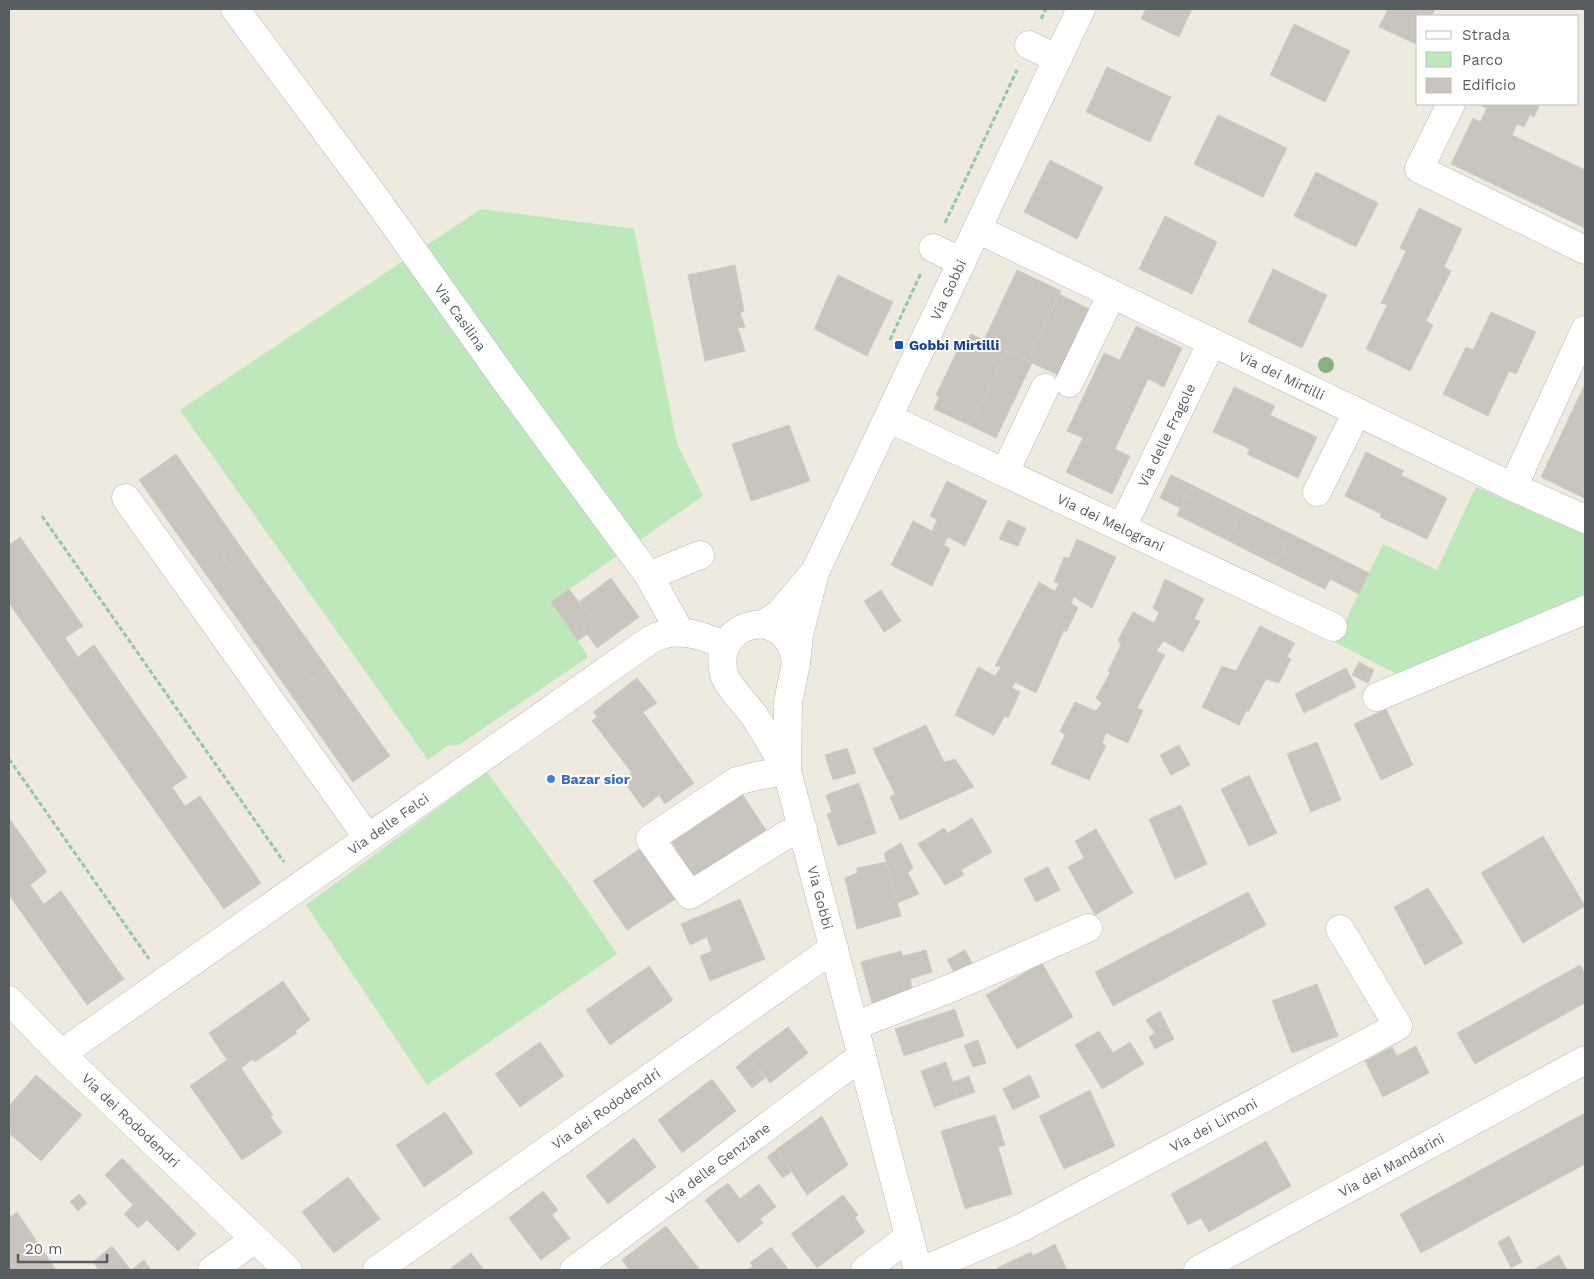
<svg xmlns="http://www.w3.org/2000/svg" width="1594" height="1279" viewBox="0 0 1594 1279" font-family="'Work Sans',sans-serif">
<rect width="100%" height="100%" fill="#eeeae0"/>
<path fill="#bce8ba" d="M481,209L634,229L677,444L703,496L551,602L578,641L588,657L459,745L447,746L428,760L180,410Z
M1476,487L1585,535V594L1400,676L1335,642L1383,544L1437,570Z
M487,772L570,885L617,954L427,1085L306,905Z"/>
<path fill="#c9c4bd" stroke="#d3cbbe" d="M1146,9H1192L1179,37L1141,19Z
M1388,9H1435L1431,16H1418V45L1379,27Z
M1294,24L1350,51L1325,102L1270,75Z
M1107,67L1171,97L1150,142L1086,112Z
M1483,104H1540L1534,117L1530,115L1524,127L1517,124L1512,135L1585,170V228L1451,164L1473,118L1480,122L1487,108L1482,106Z
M1218,115L1287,148L1263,197L1194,164Z
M1050,160L1103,187L1077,239L1024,212Z
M1316,172L1378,203L1356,247L1294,216Z
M1419,208L1462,229L1444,267L1451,271L1426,321L1433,325L1410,371L1366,349L1387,305L1381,303L1406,251L1400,248Z
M1165,216L1217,242L1192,294L1139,269Z
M735,265L744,311L740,313L745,327L738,328L745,351L705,361L688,275Z
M1273,269L1327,295L1302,348L1248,322Z
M1017,270L1061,291L1028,361L984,340Z
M838,275L893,302L867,356L814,329Z
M1059,294L1089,309L1058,375L1028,361Z
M1491,312L1536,332L1516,374L1509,371L1488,416L1443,394L1466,347L1473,350Z
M1136,326L1182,348L1164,387L1148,379L1115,449L1130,456L1112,494L1066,472L1083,438L1067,431L1104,353L1120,360Z
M971,334L1007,351L971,426L934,409L939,397L936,395L959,347L963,349Z
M1007,351L1032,363L996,438L971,426Z
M1585,384V496L1584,498L1541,477Z
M1234,387L1275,406L1270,415L1317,437L1298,478L1247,454L1250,449L1213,432Z
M789,425L810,481L751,501L732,444Z
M1366,452L1404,471L1401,475L1447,498L1427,539L1380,517L1381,514L1345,496Z
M176,454L238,543L223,554L236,574L252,563L316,652L300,663L312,680L328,669L390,756L353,782L139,480Z
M1171,475L1192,485L1181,508L1160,498Z
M947,481L987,501L965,546L948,537L944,545L950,549L932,586L891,565L913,521L932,531L937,520L930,516Z
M1192,485L1242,510L1227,540L1177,515Z
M1242,510L1291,534L1276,565L1227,540Z
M1008,520L1026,528L1018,546L999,539Z
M1291,534L1341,559L1325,589L1276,565Z
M20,537L83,626L65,638L78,657L94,645L187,777L172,787L185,806L200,796L261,883L224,909L9,603V545Z
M1077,539L1116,557L1092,608L1074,597L1071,603L1078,608L1066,632L1064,630L1036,693L1015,682L1012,688L1020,692L1008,718L1005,716L994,735L955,715L978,667L995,676L1001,667L995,666L1039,582L1055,591L1059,583L1054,582L1064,557L1069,558Z
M238,543L252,563L236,574L223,554Z
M1341,559L1369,573L1359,594L1330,579Z
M611,578L639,617L597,648L582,627L592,620L579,602Z
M1165,579L1204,599L1194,619L1200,621L1183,652L1164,641L1156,651L1165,655L1137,708L1143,710L1128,743L1106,733L1102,743L1106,746L1089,780L1051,764L1065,735L1060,731L1075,702L1096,711L1102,703L1096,698L1110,673L1108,671L1121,645L1118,640L1133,612L1154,623L1159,613L1153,608Z
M569,589L592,620L582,627L587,634L578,641L551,602Z
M881,590L901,621L884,632L864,601Z
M1260,626L1295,643L1287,657L1291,659L1279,683L1266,679L1249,711H1246L1239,725L1202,707L1222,666L1236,671Z
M316,652L328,669L312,680L300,663Z
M1359,662L1374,670L1368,683L1352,675Z
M1346,668L1356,687L1304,713L1295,694Z
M637,678L657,703L643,712L694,783L665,804L659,795L643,808L623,780L632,773L592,721L597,717L593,712Z
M1386,709L1413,765L1381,780L1354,724Z
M926,725L944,762L955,759L974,787L900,820L890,797L895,794L873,749Z
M1317,742L1341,800L1311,812L1287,754Z
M1179,745L1190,765L1171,775L1160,755Z
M847,748L856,773L833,780L825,755Z
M1249,775L1277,833L1249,846L1221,789Z
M859,783L876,833L838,846L827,814L832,812L826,795Z
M741,792L766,830L694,877L669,838Z
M1181,805L1207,864L1175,879L1149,819Z
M9,818L47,872L30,885L44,904L61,891L124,979L87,1005L9,895Z
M972,818L992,852L961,870L964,875L945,885L918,844L944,828L948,833Z
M1096,829L1133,893L1095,915L1068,867L1084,858L1075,841Z
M1543,836L1585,906L1523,943L1481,873Z
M901,843L913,868L908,873L919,894L897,903L884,853Z
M641,848L677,898L627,930L593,881Z
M886,862L901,916L857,929L845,878L857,873V868Z
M1048,867L1060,890L1036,902L1024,879Z
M1428,888L1463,943L1425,965L1394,907Z
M1248,892L1266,925L1113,1006L1095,972Z
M740,899L765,959L710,981L700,956L712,951L707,937L690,945L681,924Z
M926,950L932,972L910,979L913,992L872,1003L861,962L901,951L903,956Z
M965,950L972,963L954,972L947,960Z
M1042,963L1073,1017L1017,1049L986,995Z
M1580,965L1585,974V1003L1475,1064L1457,1033Z
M649,966L673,1000L610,1045L586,1010Z
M283,981L310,1020L295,1031L297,1033L255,1062L253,1059L241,1068L273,1115L270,1116L282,1133L242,1160L190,1086L227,1060L209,1033Z
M1317,984L1338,1036L1292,1053L1272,1001Z
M955,1009L964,1036L904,1056L895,1029Z
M1160,1011L1174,1039L1155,1049L1149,1037L1155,1033L1146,1020Z
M788,1027L808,1053L770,1083L749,1056Z
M1099,1031L1113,1053L1130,1042L1144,1064L1102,1089L1075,1045Z
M978,1040L986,1063L973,1067L964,1045Z
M540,1042L564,1076L520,1107L495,1074Z
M1416,1046L1429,1073L1383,1097L1365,1061L1392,1047L1397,1056Z
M749,1056L765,1078L752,1088L736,1067Z
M946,1062L958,1098L934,1107L921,1071Z
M36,1075L82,1115L41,1161L9,1133V1106Z
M1030,1075L1040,1097L1013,1110L1003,1089Z
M969,1076L975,1092L958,1098L953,1082Z
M712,1079L736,1111L682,1153L658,1120Z
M1090,1090L1115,1146L1064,1169L1039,1116Z
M445,1112L473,1153L424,1187L396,1145Z
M1585,1113V1164L1421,1253L1400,1214Z
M995,1115L1005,1145L998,1147L1012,1194L965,1209L941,1131Z
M822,1116L848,1165L807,1195L777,1149Z
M634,1138L656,1167L608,1204L586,1176Z
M1266,1141L1291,1186L1209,1232L1201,1218L1188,1225L1171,1194Z
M777,1149L791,1172L783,1178L767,1157Z
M122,1158L196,1234L178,1251L147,1220L138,1228L124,1214L133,1205L105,1175Z
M348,1177L380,1219L334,1253L302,1212Z
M728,1183L740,1199L759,1184L776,1207L760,1219L763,1223L738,1243L705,1200Z
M543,1191L558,1210L552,1215L570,1238L541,1260L509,1218Z
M79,1194L87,1203L78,1211L70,1202Z
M843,1195L858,1215L855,1218L865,1232L817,1268L791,1234Z
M17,1212L56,1270H9V1213L11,1217Z
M666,1226L700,1270H629L622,1260Z
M1509,1236L1522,1262L1511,1268L1498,1242Z
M1055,1244L1067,1270H998L997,1268L1031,1252L1033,1256Z
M112,1246L131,1270H99L93,1262Z
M771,1247L789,1270H747L753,1266L750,1263Z
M471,1253L484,1270H452L451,1268Z
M1559,1255L1567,1270H1533Z
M144,1260L151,1270H131Z"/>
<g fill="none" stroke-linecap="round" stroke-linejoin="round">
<g stroke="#b6b9be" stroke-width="29">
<g id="minor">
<path id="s1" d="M235,9L374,196L508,384L649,576L680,632"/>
<path d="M1029,45L1058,59"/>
<path d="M1451,104L1419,169L1585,250"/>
<path id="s2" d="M977,229L1513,487L1585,519"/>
<path d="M933,248L962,262"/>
<path d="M1069,383L1112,294"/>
<path id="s3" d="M888,418L1333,627"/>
<path d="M1005,472L1045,388"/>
<path d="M1513,487L1585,330"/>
<path d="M1317,492L1357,412"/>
<path d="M126,498L368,838"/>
<path id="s4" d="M1122,527L1212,342"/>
<path d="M649,576L700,555"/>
<path d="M764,624L780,613L812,575"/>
<path id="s5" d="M796,663C789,601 710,621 724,674C728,687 745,703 753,714C765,732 776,752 787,771L918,1270"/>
<path d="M1377,697L1585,610"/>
<path id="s6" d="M787,771L788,702L796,663L799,635L815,572L1081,9"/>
<path d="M787,771L756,776L737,781L650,839L690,895L786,835L803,829"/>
<path id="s7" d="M9,1000L61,1054L288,1270"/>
<path d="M854,1026L956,986L1088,928"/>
<path id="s8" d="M61,1054L650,640C675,626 701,634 725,646"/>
<path d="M212,1270L255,1239"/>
<path id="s9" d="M377,1270L834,948"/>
<path id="s10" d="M574,1270L862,1056"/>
<path d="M865,1270L909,1237"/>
<path id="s11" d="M924,1270L1023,1227L1398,1026L1340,929"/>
<path id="s12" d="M1198,1270L1585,1060"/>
</g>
</g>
<path stroke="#92ca9f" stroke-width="3" stroke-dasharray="5 2.5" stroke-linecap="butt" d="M1041,19L1046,9
M945,223L1017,70
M890,340L921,273
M42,516L284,862
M9,759L149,959"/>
<use href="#minor" stroke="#fff" stroke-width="28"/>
</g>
<circle fill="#84b47e" cx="1326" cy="365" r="8"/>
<rect fill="#1a4fb4" stroke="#fff" stroke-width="2" x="894" y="340" width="10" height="10" rx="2.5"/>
<circle fill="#3f7fe0" stroke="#fff" stroke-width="2" cx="551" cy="779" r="5"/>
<g text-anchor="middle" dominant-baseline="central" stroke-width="4" stroke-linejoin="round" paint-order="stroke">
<g font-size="14" fill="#595e63" stroke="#fff">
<text stroke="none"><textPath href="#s6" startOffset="514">Via Gobbi</textPath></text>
<text stroke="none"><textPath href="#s1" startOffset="382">Via Casilina</textPath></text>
<text stroke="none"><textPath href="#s2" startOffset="338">Via dei Mirtilli</textPath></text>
<text stroke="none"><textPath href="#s4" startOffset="102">Via delle Fragole</textPath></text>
<text stroke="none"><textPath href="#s3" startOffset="246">Via dei Melograni</textPath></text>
<text stroke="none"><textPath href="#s8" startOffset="400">Via delle Felci</textPath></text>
<text stroke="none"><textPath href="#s5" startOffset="376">Via Gobbi</textPath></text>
<text stroke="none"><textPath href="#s9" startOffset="280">Via dei Rododendri</textPath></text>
<text stroke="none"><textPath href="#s7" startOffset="171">Via dei Rododendri</textPath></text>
<text stroke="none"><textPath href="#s11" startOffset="324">Via dei Limoni</textPath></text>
<text stroke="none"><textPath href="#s10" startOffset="179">Via delle Genziane</textPath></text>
<text stroke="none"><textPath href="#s12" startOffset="220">Via dei Mandarini</textPath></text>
</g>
<g font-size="14" font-weight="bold" fill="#164399" stroke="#fff" text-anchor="start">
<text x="909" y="345">Gobbi Mirtilli</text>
</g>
<g font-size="14" font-weight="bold" fill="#366cbe" stroke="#fff" text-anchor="start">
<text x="561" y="779">Bazar sior</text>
</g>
</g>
<rect width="1594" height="1279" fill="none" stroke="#595e63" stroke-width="20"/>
<rect x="1416" y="15" width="162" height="90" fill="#ffffff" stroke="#bdbfc1"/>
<rect x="1426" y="31" width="25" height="8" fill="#ffffff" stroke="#bdbfc1"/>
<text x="1462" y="40" font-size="15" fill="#595e63">Strada</text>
<rect x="1426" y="52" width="25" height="15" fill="#bce8ba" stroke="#bdbfc1"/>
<text x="1462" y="65" font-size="15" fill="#595e63">Parco</text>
<rect x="1426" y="78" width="25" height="15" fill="#c9c4bd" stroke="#bdbfc1"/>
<text x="1462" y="90" font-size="15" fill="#595e63">Edificio</text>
<path d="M18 1254v8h89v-8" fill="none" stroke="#595e63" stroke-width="2.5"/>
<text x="25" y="1254" font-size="15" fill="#595e63" stroke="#ffffff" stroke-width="4" paint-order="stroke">20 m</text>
</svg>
